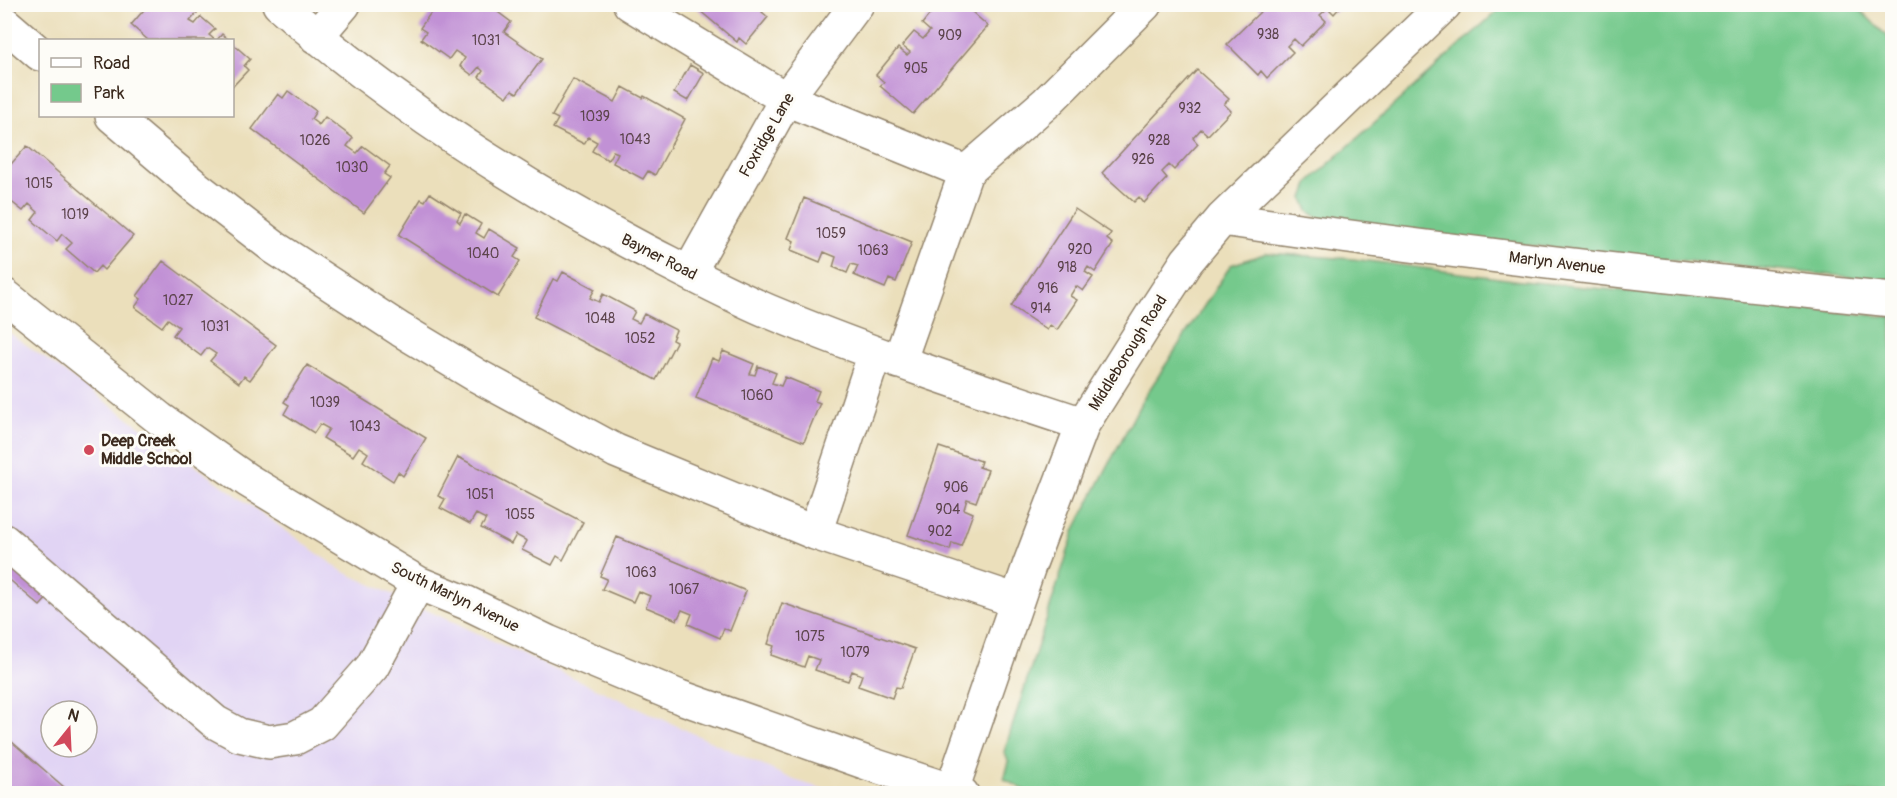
<svg xmlns="http://www.w3.org/2000/svg" width="1897" height="798" viewBox="0 0 1897 798" font-family="Pangolin,sans-serif">
<rect width="100%" height="100%" fill="#fdfcf7"/>
<filter id="ink" filterUnits="userSpaceOnUse"><feTurbulence type="fractalNoise" baseFrequency=".0167" numOctaves="2"/><feDisplacementMap in="SourceGraphic" scale="12" xChannelSelector="R" yChannelSelector="G"/><feConvolveMatrix kernelMatrix="1 2 1 2 8 2 1 2 1" color-interpolation-filters="sRGB"/></filter>
<filter id="wash" filterUnits="userSpaceOnUse"><feTurbulence type="fractalNoise" baseFrequency=".008" numOctaves="4" result="noise"/><feDisplacementMap in="SourceGraphic" scale="24" xChannelSelector="R" yChannelSelector="G"/><feGaussianBlur stdDeviation="1.35" result="paint"/><feColorMatrix in="noise" values="0 0 0 0 0 0 0 0 0 0 0 0 0 0 0 0 0 1.4 0 .05"/><feComposite in="paint" operator="in"/></filter>
<g filter="url(#wash)">
<rect width="100%" height="100%" fill="#ebdfbb"/>
<path fill="#e1d4f4" fill-rule="evenodd" d="M4,329L342,571L794,780L837,793H5ZM51,711H87V747H51Z"/>
<path fill="#74c98c" stroke="#587a55" stroke-width="1.5" d="M1504,5H1855L1892,41V281L1330,226L1308,211L1303,198L1309,182Z
M1267,253L1353,259L1522,281L1892,317V793L1032,794L1004,779L1009,762L1004,752L1075,529L1142,401L1231,265Z"/>
<g id="blocks">
<path fill="#c191d5" d="M149,4H186L197,13L190,21L195,24L201,17L215,29L209,35L215,40H148L131,25Z
M437,4H487L511,22L504,32L542,59L517,93L512,90L507,97L479,77L483,71L479,67L472,75L460,66L465,58L455,51L449,59L421,39L426,32L420,28Z
M692,4H767L762,12L768,17L746,44L739,38L737,42Z
M938,4H963L988,26L913,114L880,86L884,82L876,75L898,48L907,55L910,52L902,46L914,32L923,39L930,31L922,24Z
M1255,4H1343L1334,14L1328,8L1320,15L1326,21L1301,46L1294,39L1287,46L1293,52L1267,78L1261,71L1258,75L1227,44L1261,11Z
M222,34L229,40H217Z
M232,43L250,59L244,66L248,70L232,87Z
M690,65L704,73L688,101L674,93Z
M1197,70L1229,99L1224,104L1231,111L1208,135L1201,129L1193,138L1198,144L1174,170L1169,165L1162,172L1167,178L1144,203L1139,197L1134,202L1102,173Z
M573,79L615,102L623,87L643,98L644,96L685,119L655,175L648,171L643,179L613,163L618,153L613,151L608,160L592,151L597,142L588,137L584,144L553,128L558,119L552,116Z
M288,91L316,111L311,119L319,125L325,117L353,138L347,146L357,153L363,146L390,166L384,174L390,178L364,213L252,129L278,94L283,98Z
M27,146L133,236L104,270L100,266L94,273L66,249L72,243L62,234L57,241L32,220L38,212L29,204L23,211L4,196V172Z
M430,193L461,213L457,220L460,223L465,214L481,224L476,233L484,238L489,229L520,248L514,257L520,261L498,297L399,235L421,199L425,201Z
M804,198L912,242L896,282L889,279L885,288L854,275L858,266L851,264L847,273L833,267L836,257L824,252L820,262L791,250L794,241L788,238Z
M1075,209L1111,233L1107,239L1113,244L1095,272L1088,267L1085,272L1093,277L1083,291L1076,286L1070,296L1077,300L1057,330L1050,325L1047,330L1011,306Z
M163,261L276,345L250,380L244,376L239,383L210,361L216,354L207,348L201,356L173,335L179,327L168,319L162,327L135,307L141,299L137,296Z
M563,272L595,289L590,298L599,302L603,294L635,311L631,319L639,323L644,314L676,330L672,340L676,342L656,380L534,317L553,279L558,281Z
M723,351L754,364L750,374L755,375L758,366L776,373L772,383L781,386L785,377L819,391L815,401L820,403L804,442L696,398L712,358L719,361Z
M307,365L426,438L403,476L398,472L393,481L363,461L368,453L359,447L353,456L323,438L329,429L320,424L314,433L284,414L289,405L284,402Z
M939,447L981,461L979,467L988,470L976,502L967,499L964,509L973,513L961,546L952,543L950,550L908,535Z
M458,457L583,522L563,560L557,556L552,565L522,550L527,541L516,535L511,544L481,528L486,519L476,514L470,524L440,508L445,499L438,496Z
M617,537L746,591L730,631L724,628L720,638L688,624L692,614L682,610L677,620L646,607L650,596L638,591L633,602L602,589L607,579L600,576Z
M4,558L49,596L40,606L4,575Z
M782,603L915,649L901,688L896,687L892,698L858,686L862,675L852,671L848,681L815,670L819,660L808,656L804,667L771,655L774,646L768,644Z
M4,735L72,794H4Z"/>
</g>
</g>
<g filter="url(#ink)">
<use href="#blocks" fill-opacity="0" stroke="#93846c" stroke-width="1.5"/>
<g fill="none" stroke-linecap="round" stroke-linejoin="round">
<g stroke="#93846c" stroke-width="36">
<path id="minor" d="M279,4C390,101 514,182 644,250C685,271 726,293 768,311C871,354 977,389 1083,424
M630,4L786,99L966,172L1047,102L1145,4
M4,23L40,54
M316,37L344,4
M112,116L197,188L275,248L401,330L476,375L616,451L815,533L1017,601
M1222,219C1445,252 1668,277 1892,300
M689,273L786,99L857,4
M4,295L160,419L247,480L418,583L467,603L548,642L680,697L864,762L962,794
M899,362L966,172
M815,533L875,353
M4,541L215,722L239,735L269,742L295,738L322,724L372,667L418,583
M952,790L1029,566L1083,424L1153,313L1187,261L1222,219L1445,4"/>
</g>
<use href="#minor" stroke="#fff" stroke-width="33"/>
</g>
</g>
<circle fill="#d1495b" stroke="#fdfcf7" stroke-width="2" cx="89" cy="450" r="6"/>
<g text-anchor="middle" dominant-baseline="central" stroke-width="6" stroke-linejoin="round" paint-order="stroke">
<g font-size="14" fill="#5c444c">
<text x="1268" y="34">938</text>
<text x="950" y="35">909</text>
<text x="486" y="40">1031</text>
<text x="916" y="68">905</text>
<text x="1190" y="108">932</text>
<text x="595" y="116">1039</text>
<text x="635" y="139">1043</text>
<text x="315" y="140">1026</text>
<text x="1159" y="140">928</text>
<text x="1143" y="159">926</text>
<text x="352" y="167">1030</text>
<text x="39" y="183">1015</text>
<text x="75" y="214">1019</text>
<text x="831" y="233">1059</text>
<text x="1080" y="249">920</text>
<text x="873" y="250">1063</text>
<text x="483" y="253">1040</text>
<text x="1067" y="267">918</text>
<text x="1048" y="288">916</text>
<text x="178" y="300">1027</text>
<text x="1041" y="308">914</text>
<text x="600" y="318">1048</text>
<text x="215" y="326">1031</text>
<text x="640" y="338">1052</text>
<text x="757" y="395">1060</text>
<text x="325" y="402">1039</text>
<text x="365" y="426">1043</text>
<text x="956" y="487">906</text>
<text x="480" y="494">1051</text>
<text x="948" y="509">904</text>
<text x="520" y="514">1055</text>
<text x="940" y="531">902</text>
<text x="641" y="572">1063</text>
<text x="684" y="589">1067</text>
<text x="810" y="636">1075</text>
<text x="855" y="652">1079</text>
</g>
<g font-size="16" fill="#3b2a1e" stroke="#fdfcf7">
<text transform="translate(767 135) rotate(-60)">Foxridge Lane</text>
<text transform="translate(659 257) rotate(27)">Bayner Road</text>
<text transform="translate(1557 263) rotate(7)">Marlyn Avenue</text>
<text transform="translate(1128 353) rotate(-58)">Middleborough Road</text>
<text transform="translate(455 597) rotate(26)">South Marlyn Avenue</text>
</g>
<g font-size="16" font-weight="bold" fill="#3b2a1e" stroke="#fdfcf7" text-anchor="start">
<text x="101" y="441">Deep Creek<tspan x="101" dy="18">Middle School</tspan></text>
</g>
</g>
<rect width="1897" height="798" fill="none" stroke="#fdfcf7" stroke-width="24"/>
<rect x="39" y="39" width="195" height="78" fill="#fdfcf7" stroke="#afa8a0" stroke-width="1.5"/>
<rect x="51" y="58" width="30" height="9" fill="#ffffff" stroke="#afa8a0" stroke-width="1.5"/>
<text x="93" y="69" font-size="18" fill="#3b2a1e">Road</text>
<rect x="51" y="84" width="30" height="18" fill="#74c98c" stroke="#afa8a0" stroke-width="1.5"/>
<text x="93" y="99" font-size="18" fill="#3b2a1e">Park</text>
<g transform="translate(69 729) rotate(18)"><circle r="28" fill="#fdfcf7" stroke="#afa8a0" stroke-width="1.5"/>
<path d="M0-4.5L10 22L0 15L-10 22Z" fill="#d1495b"/>
<text y="-9" font-size="16" font-weight="bold" text-anchor="middle" fill="#3b2a1e">N</text>
</g>
</svg>
